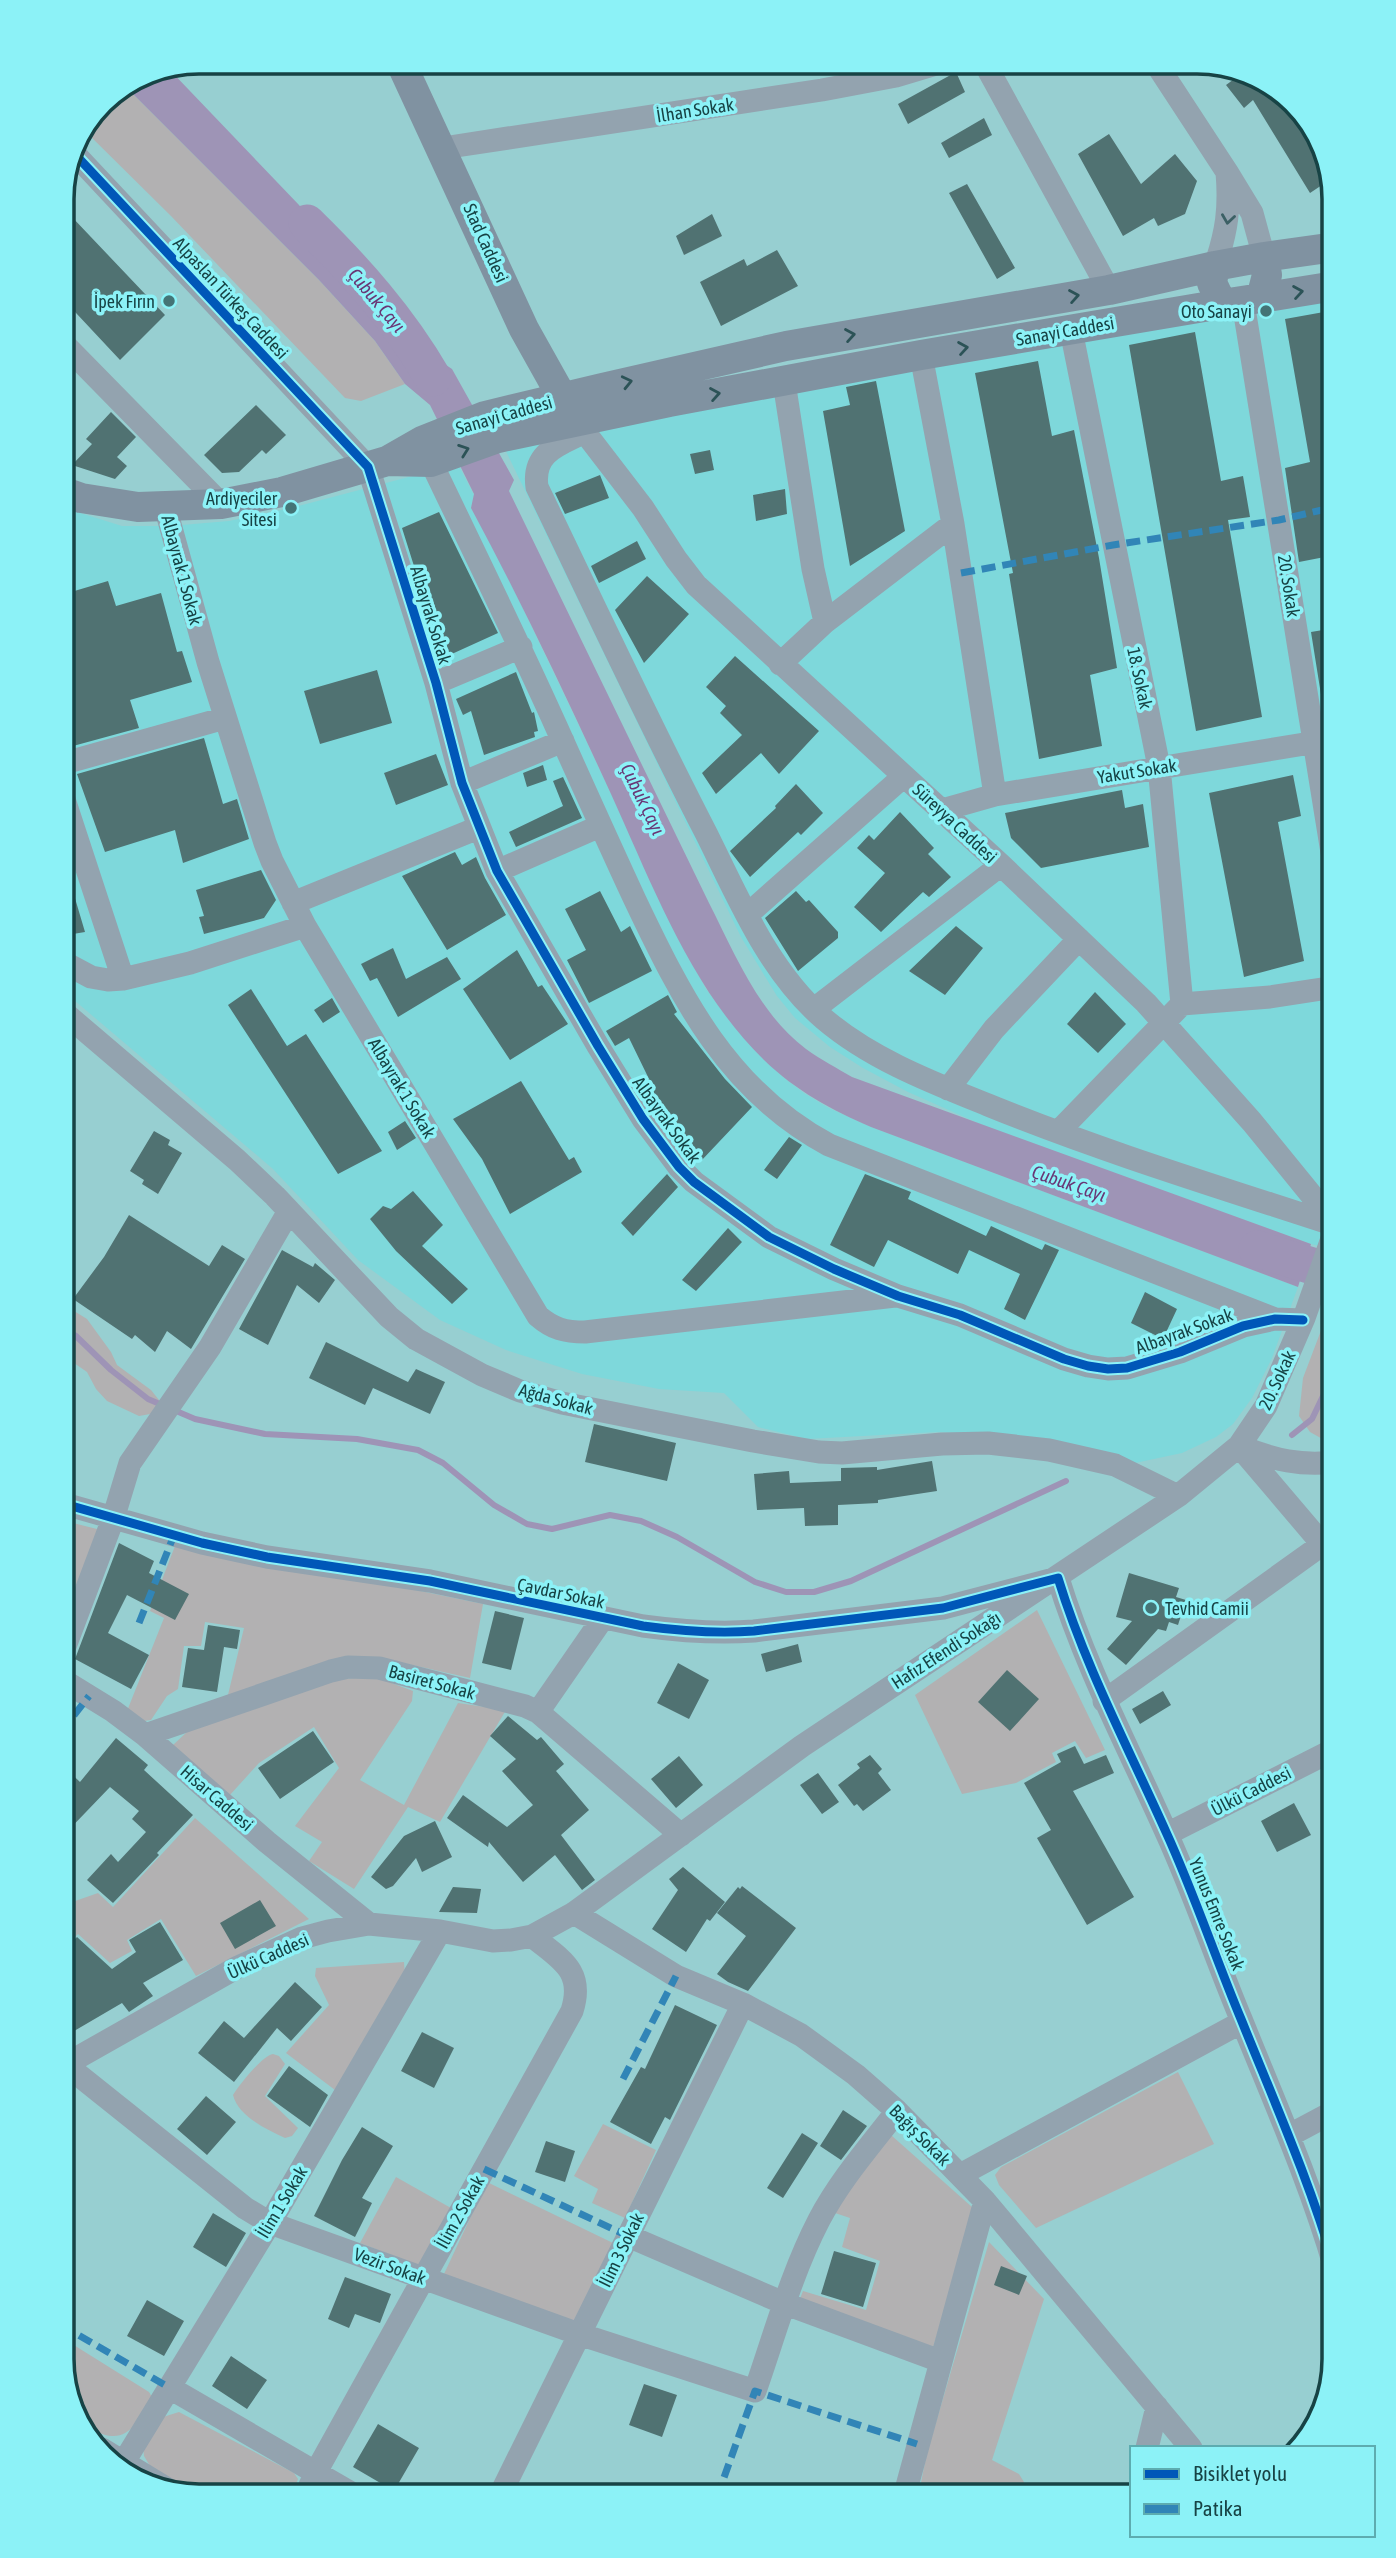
<svg xmlns="http://www.w3.org/2000/svg" width="1396" height="2558" viewBox="0 0 1396 2558" font-family="'Asap Condensed',sans-serif">
<rect width="100%" height="100%" fill="#97cfd1"/>
<path fill="#7ed8db" d="M1335,299V1250L1311,1244L987,1127L908,1092L863,1068L830,1047L795,1018L777,996L741,937L501,441Z
M458,464L474,495L471,508L503,567L573,713L673,925L706,989L746,1040L783,1077L804,1093L829,1108L871,1127L1298,1287L1272,1358L1252,1398L1233,1424L1216,1437L1182,1453L1135,1463L996,1435L937,1432L807,1439L758,1427L724,1393L659,1389L582,1374L506,1350L440,1320L358,1260L273,1169L61,989V507L122,526H170L229,521L291,508Z"/>
<path fill="#b2b1b2" d="M125,86L319,280L375,341L405,384L361,401L345,398L171,216L83,129L102,101Z
M61,1303L87,1319L111,1352L117,1365L151,1390L159,1400L156,1413L139,1416L107,1401L96,1389L87,1372L61,1354Z
M1325,1320L1335,1324V1436L1326,1441L1310,1432L1299,1416L1303,1378Z
M61,1520L101,1530L72,1609L61,1604Z
M175,1546L382,1583L483,1604L470,1678L390,1660L227,1699L244,1628L205,1622L201,1646H184L178,1689L167,1696L151,1720L144,1721L127,1711L164,1618L150,1611Z
M1037,1610L1105,1750L1086,1758L1075,1741L1052,1753L1056,1762L1016,1783L962,1794L915,1695Z
M373,1676L413,1691L412,1701L360,1780L404,1805L458,1703L506,1710L440,1822L408,1807L354,1889L309,1861L322,1842L295,1826L339,1768L314,1727L259,1763L229,1796L173,1745L188,1731L334,1680Z
M195,1818L309,1919L196,1976L161,1919L127,1940L132,1951L110,1963L78,1934L61,1951V1906L98,1893L113,1907Z
M404,1962L405,1977L335,2090L286,2053L329,2005L315,1976L316,1968Z
M273,2054L279,2056L285,2064L265,2096L298,2128L292,2136L285,2138C266,2129 238,2116 233,2095C240,2084 262,2056 273,2054Z
M1178,2072L1214,2144L1036,2228L999,2185L995,2175L1001,2167Z
M603,2124L656,2150L625,2218L592,2203L598,2189L574,2176Z
M891,2135L972,2207L974,2215L932,2351L798,2304L803,2291L866,2310L880,2261L842,2247L850,2218L832,2212Z
M396,2177L451,2208L420,2266L360,2243Z
M487,2182L613,2243L575,2322L444,2274Z
M989,2242L1044,2299L992,2460L1019,2474L1024,2482L1021,2495L1026,2497H918L927,2453Z
M61,2337L149,2392L152,2397C137,2423 126,2449 92,2429C84,2424 75,2420 72,2412C64,2393 61,2357 61,2337Z
M179,2412L294,2473L298,2479L292,2497L199,2496L150,2466L144,2456L143,2446L163,2417Z"/>
<path fill="#9e94b6" d="M167,67L299,205L391,323L434,357L452,369L514,480L509,491L709,903C735,954 759,1014 806,1049C821,1060 837,1068 852,1077L1311,1244L1298,1287L871,1127C832,1110 796,1091 764,1060C691,989 653,886 611,794C567,698 521,601 471,508L474,494L430,405L405,384L375,341L319,280L125,86L146,72Z"/>
<g fill="none" stroke-linecap="round" stroke-linejoin="round">
<path stroke="#9e94b6" stroke-width="6" d="M61,1328L76,1336L111,1370L148,1399L195,1419L265,1434L357,1439L418,1450L443,1463L494,1505L527,1524L552,1529L610,1515L641,1521L677,1537L755,1582L786,1592H814L851,1581L1066,1481
M1292,1435L1312,1419L1335,1371"/>
<path stroke="#9e94b6" stroke-width="37" d="M307,223C355,270 399,319 433,378
M1257,1249L1335,1273"/>
</g>
<path fill="#507272" d="M956,72L965,92L908,124L898,104Z
M1241,74L1281,89L1324,146L1331,179L1310,193L1253,100L1244,108L1226,85Z
M984,118L992,135L949,158L941,143Z
M1109,134L1141,184L1175,154L1197,181L1185,214L1158,226L1154,218L1123,236L1078,154Z
M967,184L1015,268L997,279L949,193Z
M712,214L722,236L684,255L676,236Z
M71,216L165,315L120,360L62,298V225Z
M777,250L798,286L721,326L700,282L744,259L747,266Z
M1335,310V555L1299,562L1285,468L1310,462L1285,319Z
M1195,332L1221,481L1243,476L1250,517L1228,520L1262,717L1196,731L1129,345Z
M1038,361L1052,436L1074,430L1099,558L1117,668L1090,675L1102,746L1039,759L1009,574L1013,573L975,373Z
M876,381L905,531L850,566L823,411L850,405L846,387Z
M256,405L286,435L266,454L262,450L239,472L222,473L204,455Z
M111,412L136,437L117,457L127,466L115,479L72,465L92,444L86,439Z
M710,450L714,470L695,474L690,454Z
M600,475L609,498L565,514L555,493Z
M785,489L787,514L756,521L753,495Z
M439,512L498,633L443,658L402,528Z
M637,541L646,559L599,583L591,566Z
M647,576L689,614L644,663L615,610Z
M108,581L116,606L161,593L177,652L182,651L192,682L130,700L139,728L73,746L61,705V595Z
M1335,628V725L1326,726L1311,632Z
M735,656L819,731L779,774L761,753L716,794L702,773L742,735L720,713L726,706L706,687Z
M377,670L392,723L320,744L304,691Z
M516,672L532,713L534,712L538,731L534,732L535,737L484,755L471,711L463,715L456,699Z
M204,738L223,804L237,799L249,839L183,863L175,830L105,852L77,774Z
M436,754L448,785L396,805L384,773Z
M543,765L547,780L527,787L523,773Z
M1293,775L1301,816L1278,822L1304,961L1244,977L1209,793Z
M563,777L582,818L516,847L509,832L563,806L553,781Z
M796,784L823,813L801,835L798,832L750,877L730,851L776,808L775,806Z
M1122,790L1125,808L1143,804L1149,847L1041,868L1011,838L1005,813Z
M900,812L934,848L928,854L951,877L929,897L923,892L881,932L854,907L885,873L857,848L869,835L874,840Z
M455,852L462,865L476,857L485,878L506,915L447,950L402,876Z
M66,868L85,932L61,936V869Z
M261,870L276,900L264,918L204,934L199,917L204,916L196,890Z
M600,891L621,932L630,926L652,971L589,1003L567,960L586,950L565,909Z
M796,891L806,902L809,900L838,932V938L798,971L765,918Z
M956,926L983,948L945,995L909,971Z
M393,948L406,979L447,957L461,979L398,1017L377,978L370,981L361,964Z
M517,950L538,987L542,985L568,1024L510,1060L463,989Z
M251,989L287,1046L306,1034L382,1151L338,1174L228,1005Z
M1095,992L1126,1024L1098,1053L1067,1024Z
M668,995L677,1012L674,1014L725,1079L752,1107L701,1161L639,1086L649,1079L629,1038L615,1046L606,1031Z
M332,998L340,1012L323,1023L314,1010Z
M521,1081L569,1160L574,1157L582,1172L510,1214L482,1159L453,1119Z
M405,1121L416,1138L397,1150L388,1132Z
M154,1131L170,1140L168,1145L182,1153L158,1194L142,1184L144,1180L130,1171Z
M789,1137L802,1145L777,1179L764,1170Z
M667,1174L678,1187L633,1236L621,1223Z
M865,1174L911,1192L908,1199L986,1236L991,1226L1042,1250L1045,1244L1059,1250L1025,1320L1004,1309L1020,1274L969,1250L958,1274L888,1240L874,1267L830,1245Z
M413,1191L443,1225L422,1246L468,1289L452,1304L396,1251L370,1219L383,1206L391,1209Z
M129,1215L209,1266L222,1245L245,1259L191,1349L167,1331L155,1352L135,1335L132,1339L73,1299L104,1257Z
M728,1228L742,1242L696,1291L682,1280Z
M282,1250L313,1267L315,1263L335,1280L319,1303L297,1285L268,1345L239,1329Z
M1145,1292L1177,1309L1163,1339L1131,1323Z
M326,1342L408,1382L416,1369L445,1382L430,1414L373,1388L365,1405L309,1378Z
M594,1424L676,1443L667,1481L585,1462Z
M932,1461L937,1491L878,1500V1503L838,1505V1525L805,1526L804,1508L757,1510L754,1474L789,1471L790,1483L841,1481V1468L877,1467V1470Z
M119,1543L154,1561L149,1573L189,1594L175,1620L127,1595L108,1633L149,1655L131,1689L75,1659Z
M1129,1573L1179,1588L1176,1597L1186,1600L1178,1625L1169,1622L1166,1631L1158,1629L1126,1665L1107,1649L1132,1621L1116,1617Z
M495,1611L524,1618L511,1670L482,1663Z
M208,1625L240,1630L237,1649L224,1647L217,1692L182,1687L188,1648L204,1650Z
M798,1644L802,1662L766,1672L761,1654Z
M678,1663L709,1680L689,1719L657,1703Z
M1007,1670L1039,1699L1010,1731L978,1702Z
M1163,1691L1171,1705L1140,1724L1132,1709Z
M508,1716L537,1740L541,1737L564,1764L556,1771L589,1810L561,1835L595,1880L582,1890L555,1855L523,1882L489,1842L488,1847L447,1818L463,1795L507,1827L533,1805L502,1771L516,1759L490,1736Z
M313,1731L334,1762L280,1799L258,1768Z
M116,1738L148,1765L144,1770L193,1815L157,1853L159,1855L113,1903L87,1880L111,1854L118,1862L146,1832L132,1819L139,1811L110,1787L61,1838V1764L80,1782Z
M1075,1746L1084,1764L1106,1755L1114,1773L1073,1791L1134,1897L1087,1925L1037,1838L1051,1830L1024,1783L1061,1762L1057,1754Z
M870,1755L882,1769L878,1773L891,1790L863,1811L857,1804L854,1806L838,1785L860,1768L857,1764Z
M679,1756L703,1785L676,1808L651,1779Z
M818,1773L839,1802L822,1814L800,1785Z
M1294,1803L1311,1835L1277,1852L1261,1821Z
M435,1821L452,1857L422,1872L416,1858L393,1886L386,1889L371,1877L404,1836Z
M683,1867L725,1902L710,1921L707,1919L686,1952L652,1929L678,1890L669,1879Z
M742,1886L796,1928L748,1991L728,1982L717,1974L746,1936L717,1913L738,1887L740,1889Z
M453,1887L481,1889L477,1913L439,1912Z
M260,1900L276,1926L235,1949L220,1923Z
M160,1922L183,1960L143,1983L153,1996L129,2012L122,2003L69,2034L61,2021V1953L77,1937L112,1969L136,1952L129,1940Z
M295,1982L322,2007L291,2041L277,2028L234,2082L198,2053L224,2021L244,2038Z
M675,2005L717,2025L670,2120L665,2117L651,2144L610,2122L641,2067L645,2069Z
M422,2032L454,2048L434,2088L401,2071Z
M289,2066L328,2095L310,2127L267,2096Z
M206,2096L236,2122L207,2155L177,2129Z
M843,2110L867,2126L841,2160L820,2146Z
M362,2127L393,2146L362,2198L372,2203L355,2237L314,2216L342,2160Z
M802,2133L818,2143L783,2198L767,2188Z
M546,2141L575,2151L565,2182L535,2172Z
M213,2213L246,2233L226,2267L193,2247Z
M834,2251L876,2263L863,2307L821,2294Z
M1001,2266L1027,2276L1019,2295L994,2285Z
M345,2277L391,2294L380,2323L355,2314L349,2328L328,2319Z
M147,2300L184,2321L164,2356L127,2336Z
M231,2356L267,2380L247,2409L212,2386Z
M644,2384L677,2395L662,2437L629,2425Z
M378,2424L419,2448L394,2491L353,2467Z"/>
<g fill="none" stroke-linecap="round" stroke-linejoin="round">
<path stroke="#93a3af" stroke-width="23" d="M984,62L1109,290
M1155,62L1227,172
M443,148L822,90L896,76L946,61
M71,150L368,467L436,683L462,783L497,871L598,1046L643,1119L679,1167L694,1182L769,1237L834,1269L898,1296L960,1315L1064,1359L1088,1366L1108,1369L1127,1368L1180,1352L1243,1326L1275,1319L1303,1320
M1215,266C1227,231 1230,208 1227,172L1252,213L1264,257
M1243,302L1335,871
M62,342L221,504
M921,355L953,524L995,795
M784,382L813,569L825,622
M577,422L643,508L676,559L696,585L1001,865L1146,1003L1252,1122L1335,1224
M585,432C559,445 532,452 537,487C593,603 647,719 706,833C738,897 768,971 824,1019C871,1059 931,1082 988,1105C1101,1151 1219,1187 1335,1225
M431,462C473,550 516,637 556,726C582,784 608,842 635,900C682,999 728,1091 829,1145L1275,1319
M165,506L208,662L265,843L272,861L305,926L538,1316C553,1329 565,1332 585,1332L895,1296
M780,664L825,622L953,524
M436,683L521,647
M61,764L225,718
M462,783L563,741
M61,790L123,979
M942,810L995,795L1335,739
M497,871L600,826
M293,903L478,828
M747,915L904,776
M61,961L91,977L108,980L123,979L190,963L305,926
M1182,1004L1270,997L1335,987
M814,1009L1001,865
M61,1010L237,1160L275,1196L389,1317L416,1339L482,1375L520,1391L562,1403L753,1441L819,1452L842,1453L942,1444L988,1443L1049,1450L1115,1465L1178,1496
M948,1089L994,1029L1079,939
M1058,1132L1182,1004L1159,767L1071,330
M1239,1446L1335,1559
M1242,1447C1274,1460 1301,1466 1335,1462
M61,1503L202,1543L267,1557L430,1581L643,1626C680,1631 717,1634 754,1631L943,1608L1058,1578C1085,1666 1128,1747 1166,1832C1194,1893 1215,1957 1241,2019C1274,2101 1310,2182 1335,2268
M61,1657L113,1519L130,1463L210,1347L289,1211
M61,1679L113,1711L145,1735L267,1842L369,1924
M1104,1701L1323,1544
M538,1712L603,1618
M145,1735L331,1671L348,1667L379,1668L525,1706L538,1712L681,1835
M1167,1834L1335,1749
M574,1913L676,1976L743,2004L801,2035L856,2075L897,2111L985,2201L1191,2448
M66,2065L245,2208L270,2223L579,2334L755,2391C775,2334 791,2274 819,2220C840,2180 870,2146 897,2111
M61,2067L236,1968L302,1938L328,1931L369,1924L440,1931L493,1941L511,1940L532,1936L574,1913L802,1746L1178,1496L1239,1446L1266,1406L1304,1318L1335,1230
M1290,2135L1335,2111
M960,2175L1242,2022
M628,2236L786,2304L940,2361
M170,2388L358,2497
M1147,2448L1157,2407
M102,2449L166,2488
M119,2470L270,2223L440,1931
M305,2497L316,2472L572,2011C585,1970 560,1959 532,1936
M499,2497L743,2004
M904,2497L985,2201"/>
<path stroke="#8092a1" stroke-width="30" d="M400,61L524,329L571,413
M1264,257L1267,275L1261,298L1222,304L1212,283L1215,266Z
M1264,257L1335,247
M1261,298L1335,286
M387,461L422,441L485,416L602,388L786,346L1109,290L1215,266
M61,491L81,498L138,507L221,504L282,492L387,461L431,462L498,438L669,402L921,355L1222,304"/>
<path stroke="#3185b7" stroke-width="7" stroke-dasharray="14 7" stroke-linecap="butt" d="M961,573L1113,545L1279,520L1335,507
M139,1623L174,1535
M61,1732L89,1696
M623,2079L676,1976
M484,2169L628,2236
M61,2325L170,2388
M717,2497L755,2391L917,2444"/>
<g stroke="#8cf2f7" stroke-width="13">
<path id="cycleway" d="M71,150L368,467L436,683L462,783L497,871L598,1046L643,1119L679,1167L694,1182L769,1237L834,1269L898,1296L960,1315L1064,1359L1088,1366L1108,1369L1127,1368L1180,1352L1243,1326L1275,1319L1303,1320
M61,1503L202,1543L267,1557L430,1581L643,1626C680,1631 717,1634 754,1631L943,1608L1058,1578C1085,1666 1128,1747 1166,1832C1194,1893 1215,1957 1241,2019C1274,2101 1310,2182 1335,2268"/>
</g>
<use href="#cycleway" stroke="#0057b8" stroke-width="9"/>
</g>
<defs><path id="oneway-chevron" d="M-2-3.5L2.5 0L-2 3.5" fill="none" stroke-width="1.6" stroke-linecap="round" stroke-linejoin="round" transform="scale(1.75)"/></defs>
<use stroke="#3c6065" href="#oneway-chevron" transform="translate(1228 219) rotate(98)"/>
<g stroke="#2c5357">
<use href="#oneway-chevron" transform="translate(1298 292) rotate(-9)"/>
<use href="#oneway-chevron" transform="translate(1074 296) rotate(-10)"/>
<use href="#oneway-chevron" transform="translate(850 335) rotate(-10)"/>
<use href="#oneway-chevron" transform="translate(963 348) rotate(-9)"/>
<use href="#oneway-chevron" transform="translate(627 382) rotate(-13)"/>
<use href="#oneway-chevron" transform="translate(715 394) rotate(-10)"/>
<use href="#oneway-chevron" transform="translate(464 450) rotate(-20)"/>
</g>
<g fill="#447476" stroke="#8cf2f7" stroke-width="2.5">
<circle cx="169" cy="301" r="7"/>
<circle cx="1266" cy="311" r="7"/>
<circle cx="291" cy="508" r="7"/>
<circle cx="1151" cy="1608" r="7"/>
</g>
<g text-anchor="middle" dominant-baseline="central" stroke-width="7" stroke-linejoin="round" paint-order="stroke">
<g font-size="18" fill="#174345" stroke="#8cf2f7">
<text transform="translate(695 110) rotate(-9)">İlhan Sokak</text>
<text transform="translate(486 243) rotate(66)">Stad Caddesi</text>
<text transform="translate(231 298) rotate(47)">Alpaslan Türkeş Caddesi</text>
<text transform="translate(1065 331) rotate(-10)">Sanayi Caddesi</text>
<text transform="translate(504 415) rotate(-16)">Sanayi Caddesi</text>
<text transform="translate(182 570) rotate(75)">Albayrak 1 Sokak</text>
<text transform="translate(1289 586) rotate(81)">20. Sokak</text>
<text transform="translate(431 615) rotate(73)">Albayrak Sokak</text>
<text transform="translate(1140 678) rotate(78)">18. Sokak</text>
<text transform="translate(1137 771) rotate(-9)">Yakut Sokak</text>
<text transform="translate(955 823) rotate(43)">Süreyya Caddesi</text>
<text transform="translate(402 1088) rotate(59)">Albayrak 1 Sokak</text>
<text transform="translate(667 1120) rotate(54)">Albayrak Sokak</text>
<text transform="translate(1184 1331) rotate(-20)">Albayrak Sokak</text>
<text transform="translate(1277 1380) rotate(-65)">20. Sokak</text>
<text transform="translate(556 1399) rotate(15)">Ağda Sokak</text>
<text transform="translate(561 1593) rotate(12)">Çavdar Sokak</text>
<text transform="translate(946 1650) rotate(-33)">Hafız Efendi Sokağı</text>
<text transform="translate(432 1682) rotate(15)">Basiret Sokak</text>
<text transform="translate(1251 1791) rotate(-27)">Ülkü Caddesi</text>
<text transform="translate(217 1798) rotate(41)">Hisar Caddesi</text>
<text transform="translate(1217 1914) rotate(68)">Yunus Emre Sokak</text>
<text transform="translate(268 1956) rotate(-24)">Ülkü Caddesi</text>
<text transform="translate(920 2135) rotate(45)">Bağış Sokak</text>
<text transform="translate(282 2202) rotate(-59)">İlim 1 Sokak</text>
<text transform="translate(460 2212) rotate(-61)">İlim 2 Sokak</text>
<text transform="translate(621 2250) rotate(-64)">İlim 3 Sokak</text>
<text transform="translate(390 2266) rotate(20)">Vezir Sokak</text>
</g>
<g font-size="18" fill="#174345" stroke="#8cf2f7" text-anchor="end">
<text x="155" y="301">İpek Fırın</text>
<text x="1252" y="311">Oto Sanayi</text>
<text x="277" y="498">Ardiyeciler<tspan x="277" dy="21">Sitesi</tspan></text>
<text x="1165" y="1608" text-anchor="start">Tevhid Camii</text>
</g>
<g font-size="19" font-style="italic" fill="#693775" stroke="#8cf2f7">
<text transform="translate(377 300) rotate(50)">Çubuk Çayı</text>
<text transform="translate(643 799) rotate(64)">Çubuk Çayı</text>
<text transform="translate(1069 1183) rotate(19)">Çubuk Çayı</text>
</g>
</g>
<path d="M0 0H1396V2558H0ZM199 74H1197A125 125 0 0 1 1322 199V2359A125 125 0 0 1 1197 2484H199A125 125 0 0 1 74 2359V199A125 125 0 0 1 199 74Z" fill="#8cf2f7" fill-rule="evenodd"/>
<path fill="none" stroke="#174345" stroke-width="3.5" d="M199 74H1197A125 125 0 0 1 1322 199V2359A125 125 0 0 1 1197 2484H199A125 125 0 0 1 74 2359V199A125 125 0 0 1 199 74Z"/>
<rect x="1130" y="2446" width="245" height="91" fill="#8cf2f7" stroke="#5dacb0" stroke-width="2"/>
<rect x="1144" y="2469" width="35" height="10" fill="#0057b8" stroke="#5dacb0" stroke-width="2"/>
<text x="1193" y="2481" font-size="21" fill="#174345">Bisiklet yolu</text>
<rect x="1144" y="2504" width="35" height="10" fill="#3185b7" stroke="#5dacb0" stroke-width="2"/>
<text x="1193" y="2516" font-size="21" fill="#174345">Patika</text>
</svg>
